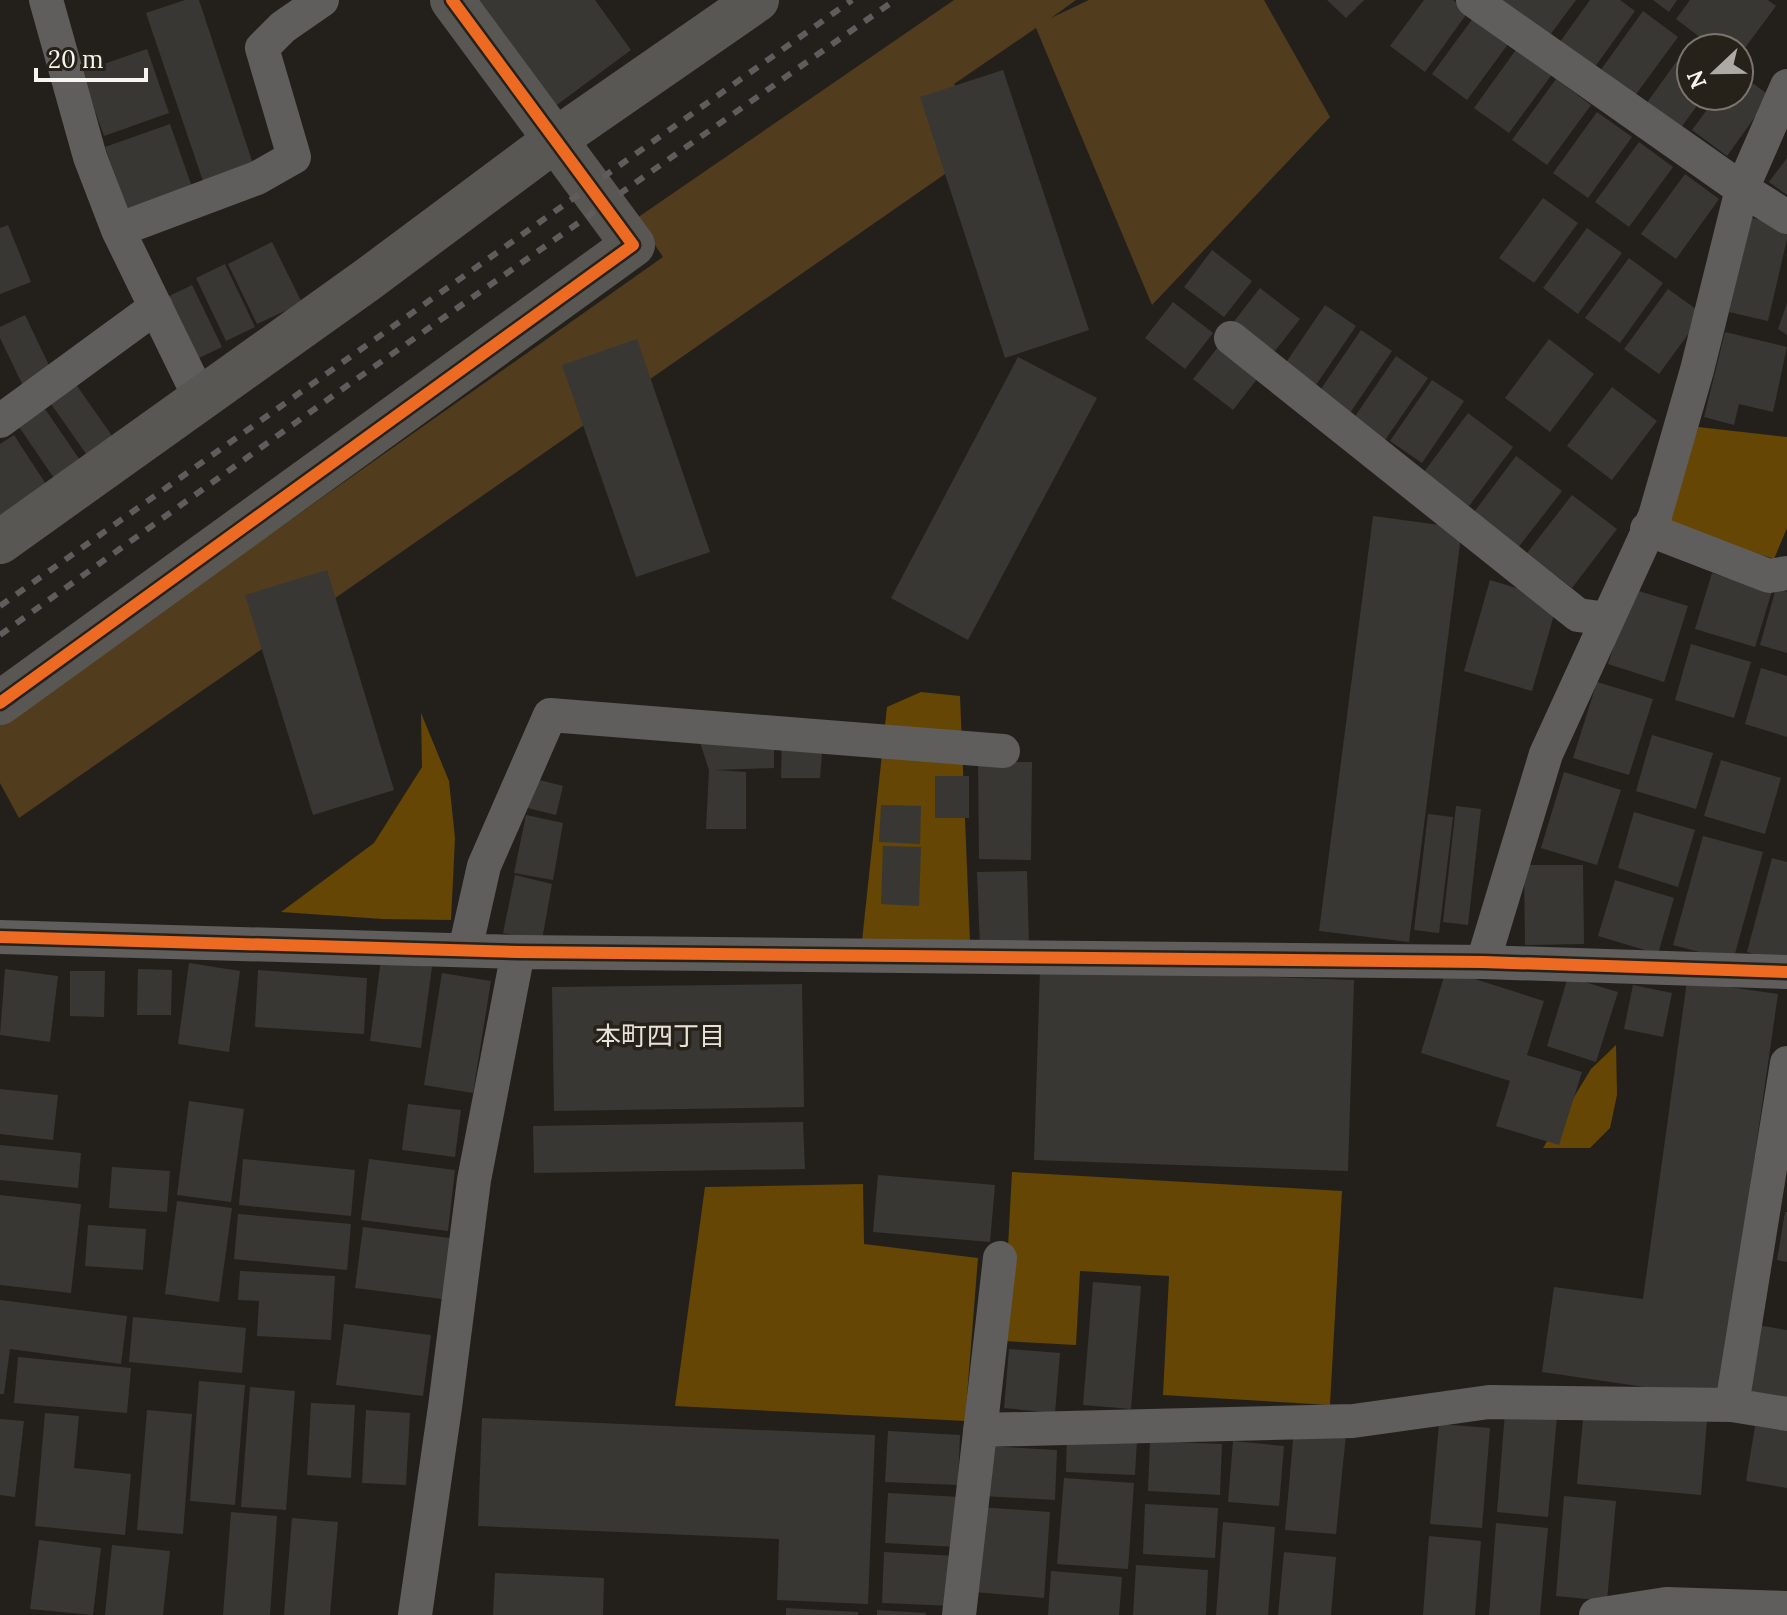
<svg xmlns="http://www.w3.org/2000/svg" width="1787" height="1615" viewBox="0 0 1787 1615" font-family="Lora,'Noto Sans JP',serif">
<rect width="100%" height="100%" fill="#23201c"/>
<path fill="#513d1d" d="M954,0H1076L1051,18L1089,0H1264L1330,117L1152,305L1036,28L954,84L991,142L19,818L0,783V725L663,257L637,218Z"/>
<path fill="#654604" d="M1698,427L1787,437V528L1774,559L1666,524Z
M921,692L960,696L970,941H862L887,707Z
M421,713L449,781L455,838L451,920L383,919L281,912L374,843L422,767Z
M1616,1045L1617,1095L1610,1128L1590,1148H1543L1591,1069Z
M1012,1172L1342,1191L1330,1405L1163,1395L1169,1276L1080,1271L1076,1345L1003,1341Z
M863,1184L864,1244L978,1258L965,1421L675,1406L705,1187Z"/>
<path fill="#393733" d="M185,0H199L255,170L205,187L146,13Z
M476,0H595L631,50L554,107Z
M1327,0H1364L1346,18Z
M1424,0H1453L1468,12L1425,72L1390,46Z
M1494,0H1576L1547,39Z
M1590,0H1620L1635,11L1592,71L1557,46Z
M1653,0H1677L1669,12Z
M1690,0H1768L1776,6L1739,56V48H1714L1676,19Z
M1643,11L1678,37L1634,97L1600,71Z
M1476,14L1511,40L1467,100L1432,74Z
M1689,44L1695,48H1691V96H1704L1680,129L1646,104Z
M1518,47L1553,73L1509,133L1474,108Z
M147,49L169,113L104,136L81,72Z
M1003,70L1089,330L1005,358L920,97Z
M1739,73L1770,96L1727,156L1692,130L1717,96H1739Z
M1556,79L1591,105L1547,165L1512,140Z
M1597,112L1632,137L1588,198L1553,173Z
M170,124L192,187L128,211L105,147Z
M1639,142L1673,167L1629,227L1595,202Z
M1787,158V195L1769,182Z
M1685,174L1719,199L1676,259L1641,234Z
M1543,198L1578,223L1534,283L1499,258Z
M1752,218L1787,226V239L1768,321L1729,312Z
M8,225L31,282L0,294V228Z
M1587,228L1622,253L1578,314L1543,288Z
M272,242L302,303L257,324L228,264Z
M1212,250L1252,281L1224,317L1184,287Z
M1629,258L1663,283L1620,343L1585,318Z
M225,264L255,327L226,341L196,278Z
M192,285L222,347L193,361L163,299Z
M1260,288L1300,319L1271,356L1232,324Z
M1668,289L1703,314L1659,374L1624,349Z
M1173,302L1213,333L1185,369L1145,338Z
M1787,303V335L1778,329Z
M1325,305L1356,326L1314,388L1283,367Z
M25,315L55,378L26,392L0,338V327Z
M1361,330L1392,351L1350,413L1319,392Z
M1725,332L1787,347L1773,412L1739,404L1734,425L1704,417Z
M637,339L710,552L636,577L562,365Z
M1549,339L1594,374L1550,432L1505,398Z
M1222,342L1261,374L1233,410L1193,379Z
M1396,356L1428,378L1385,440L1354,418Z
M1018,357L1097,398L968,640L891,598Z
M1432,380L1464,401L1422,463L1390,441Z
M75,383L115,440L89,458L49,401Z
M1612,387L1657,421L1612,480L1567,446Z
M43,406L82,463L56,481L17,424Z
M1468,413L1513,447L1469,506L1424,472Z
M14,435L51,492L0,525V444Z
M1516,456L1562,491L1517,549L1472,515Z
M1572,495L1617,529L1572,588L1527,553Z
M1373,516L1462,528L1409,942L1319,931Z
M327,570L394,790L313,815L245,595Z
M1712,573L1772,591L1755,647L1695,629Z
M1490,580L1558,601L1532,691L1464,671Z
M1776,588L1787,592V653L1760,645Z
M1632,589L1688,606L1664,682L1608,664Z
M1691,644L1751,662L1734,718L1675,700Z
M1761,668L1787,676V737L1745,724Z
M1597,682L1653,699L1629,775L1573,758Z
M1652,735L1713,753L1696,809L1636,791Z
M782,739L823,741L820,778H781Z
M774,741V768L715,770L746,772V829H706L709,770L700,742Z
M1721,760L1781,778L1765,834L1704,816Z
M978,762H1032L1031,860L979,859Z
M1564,772L1621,790L1597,865L1541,848Z
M935,776H969V818H935Z
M535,779L563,786L556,815L528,808Z
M881,805L921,806L920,844L879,842Z
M1456,806L1481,809L1468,925L1443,922Z
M1634,812L1695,830L1678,887L1618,868Z
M1428,814L1453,817L1439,933L1414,930Z
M526,815L563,823L553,880L514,873Z
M1703,836L1763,852L1733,961L1673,945Z
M883,846L921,847L919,906L881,904Z
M1772,858L1787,862V963L1747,952Z
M1524,865H1583L1584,944L1525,945Z
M1027,871L1029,945L980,947L977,872Z
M515,875L552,884L542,940L503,933Z
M1615,880L1674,898L1658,954L1598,936Z
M381,960L432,967L421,1048L370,1041Z
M189,963L240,971L229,1052L178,1044Z
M5,969L58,976L50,1042L0,1035Z
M138,969L172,970L171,1015H137Z
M1040,969L1354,980L1348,1171L1034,1160Z
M258,970L367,978L364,1034L255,1027Z
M1446,970L1544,1001L1527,1055L1582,1072L1559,1145L1496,1126L1510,1081L1421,1053Z
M70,971H105L104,1017L70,1016Z
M442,973L491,981L473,1093L424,1085Z
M1568,977L1618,992L1596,1062L1547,1046Z
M1687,981L1778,994L1720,1398L1542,1372L1554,1287L1643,1299Z
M802,984L804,1107L554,1111L552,987Z
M1633,985L1672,993L1663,1037L1624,1029Z
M0,1089L58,1095L53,1140L0,1134Z
M189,1101L244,1109L231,1202L177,1195Z
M408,1104L461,1110L455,1157L402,1150Z
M803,1122L805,1169L534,1173L533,1126Z
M0,1145L81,1153L78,1188L0,1180Z
M243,1159L355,1170L351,1216L239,1205Z
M369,1159L455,1170L448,1231L361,1220Z
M112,1167L170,1171L167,1212L109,1208Z
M878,1175L995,1185L990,1242L873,1232Z
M0,1195L81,1204L71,1293L0,1285Z
M177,1201L232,1208L219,1302L165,1294Z
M1785,1212H1787V1262L1777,1260Z
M238,1214L351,1224L347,1270L234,1259Z
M88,1225L146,1229L143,1270L85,1266Z
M363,1227L450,1238L442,1299L355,1288Z
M240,1271L335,1276L331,1340L257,1336L259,1301L238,1300Z
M1093,1282L1141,1286L1131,1409L1083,1405Z
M0,1300L127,1316L121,1364L10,1349L4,1394H0Z
M133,1317L246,1328L242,1373L129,1362Z
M344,1324L431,1335L423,1396L336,1385Z
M1757,1325L1787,1330V1404L1746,1397Z
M1009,1349L1060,1353L1055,1413L1004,1408Z
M18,1357L131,1368L127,1413L14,1403Z
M199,1381L245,1385L235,1505L190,1501Z
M250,1387L295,1391L286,1510L241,1507Z
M311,1403L355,1405L351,1478L307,1475Z
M1584,1408L1707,1420L1701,1495L1577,1484Z
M147,1410L192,1414L183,1534L137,1530Z
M366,1410L410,1413L406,1485L362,1483Z
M1505,1412L1557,1416L1548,1517L1497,1512Z
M45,1413L79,1416L74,1468L131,1474L125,1535L35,1526Z
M482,1418L875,1435L868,1604L777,1600L779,1539L478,1526Z
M0,1419L24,1421L15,1497L0,1495Z
M1439,1424L1490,1428L1482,1528L1430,1524Z
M1755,1426L1787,1431V1488L1746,1481Z
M1294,1429L1346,1434L1336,1534L1285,1530Z
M888,1431L960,1435L958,1485L885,1482Z
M1067,1435L1137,1439L1135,1475L1066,1472Z
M1150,1441L1222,1444L1220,1495L1148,1491Z
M1233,1441L1284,1446L1279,1506L1228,1502Z
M985,1446L1057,1450L1055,1500L983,1496Z
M1064,1478L1134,1483L1128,1569L1057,1564Z
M888,1493L960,1497L957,1547L885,1543Z
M1564,1496L1616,1501L1607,1601L1556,1596Z
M1145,1504L1218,1508L1215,1558L1143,1554Z
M980,1507L1050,1512L1044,1598L974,1592Z
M231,1512L277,1516L270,1615H223Z
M292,1518L338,1522L330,1615H284Z
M1223,1522L1275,1527L1268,1615H1216Z
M1496,1523L1548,1528L1540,1615H1489Z
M1429,1536L1481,1541L1475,1615H1423Z
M39,1540L101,1548L93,1615L30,1609Z
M112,1545L170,1551L163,1615H105Z
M884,1552L956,1556L954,1606L882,1603Z
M1284,1552L1336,1557L1331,1615H1278Z
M1136,1565L1208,1570L1206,1615H1133Z
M1051,1571L1122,1577L1119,1615H1048Z
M495,1573L604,1578L603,1615H493Z
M786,1608L858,1612V1615H786Z
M877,1610L926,1613V1615H877Z"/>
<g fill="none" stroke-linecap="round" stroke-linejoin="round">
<path stroke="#5f5e5d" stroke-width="34" d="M46,0L90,157L118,230L200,398
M1473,0L1742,189L1787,217
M118,230L257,178L294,157L262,48L283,27L322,0
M1231,338L1578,615L1607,619
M0,421L156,307
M1647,529L1769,576L1787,573
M0,937L518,952L1483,962L1787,972
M465,950L484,866L550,715L1003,751
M1483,962L1546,754L1655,516L1697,370L1742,189L1787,86
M1732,1405L1787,1063
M980,1430L1353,1421L1489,1402L1732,1405L1787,1414
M415,1615L445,1407L474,1180L518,952
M959,1615L1000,1258
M1596,1615L1666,1604L1787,1608"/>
<path stroke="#595754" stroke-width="44" d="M0,542L367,280L555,140L757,0
M0,703L633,245L452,0"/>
<path stroke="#5f5d5c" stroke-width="6" stroke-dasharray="10 10" stroke-linecap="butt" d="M0,606L852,0
M0,635L348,385L895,0"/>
<g stroke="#262119" stroke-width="17">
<path id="cycleway" d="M0,703L633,245L452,0
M0,937L518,952L1483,962L1787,972"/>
</g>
<use href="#cycleway" stroke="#ed6a23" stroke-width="12"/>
</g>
<g text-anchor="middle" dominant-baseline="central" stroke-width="7" stroke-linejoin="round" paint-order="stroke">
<g font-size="26" fill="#e9e2d8" stroke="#262119">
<text x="660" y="1035">本町四丁目</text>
</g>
</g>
<g transform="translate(1715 72) rotate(248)"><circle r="38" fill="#262119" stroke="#7a756f" stroke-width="2"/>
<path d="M0-6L14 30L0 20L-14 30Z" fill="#adaaa5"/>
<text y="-12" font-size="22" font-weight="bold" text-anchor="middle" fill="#f8f4ef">N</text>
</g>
<path d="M36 68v12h110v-12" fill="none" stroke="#f8f4ef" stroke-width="4"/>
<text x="48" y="68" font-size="24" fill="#f8f4ef" stroke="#262119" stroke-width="6" paint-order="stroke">20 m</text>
</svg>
